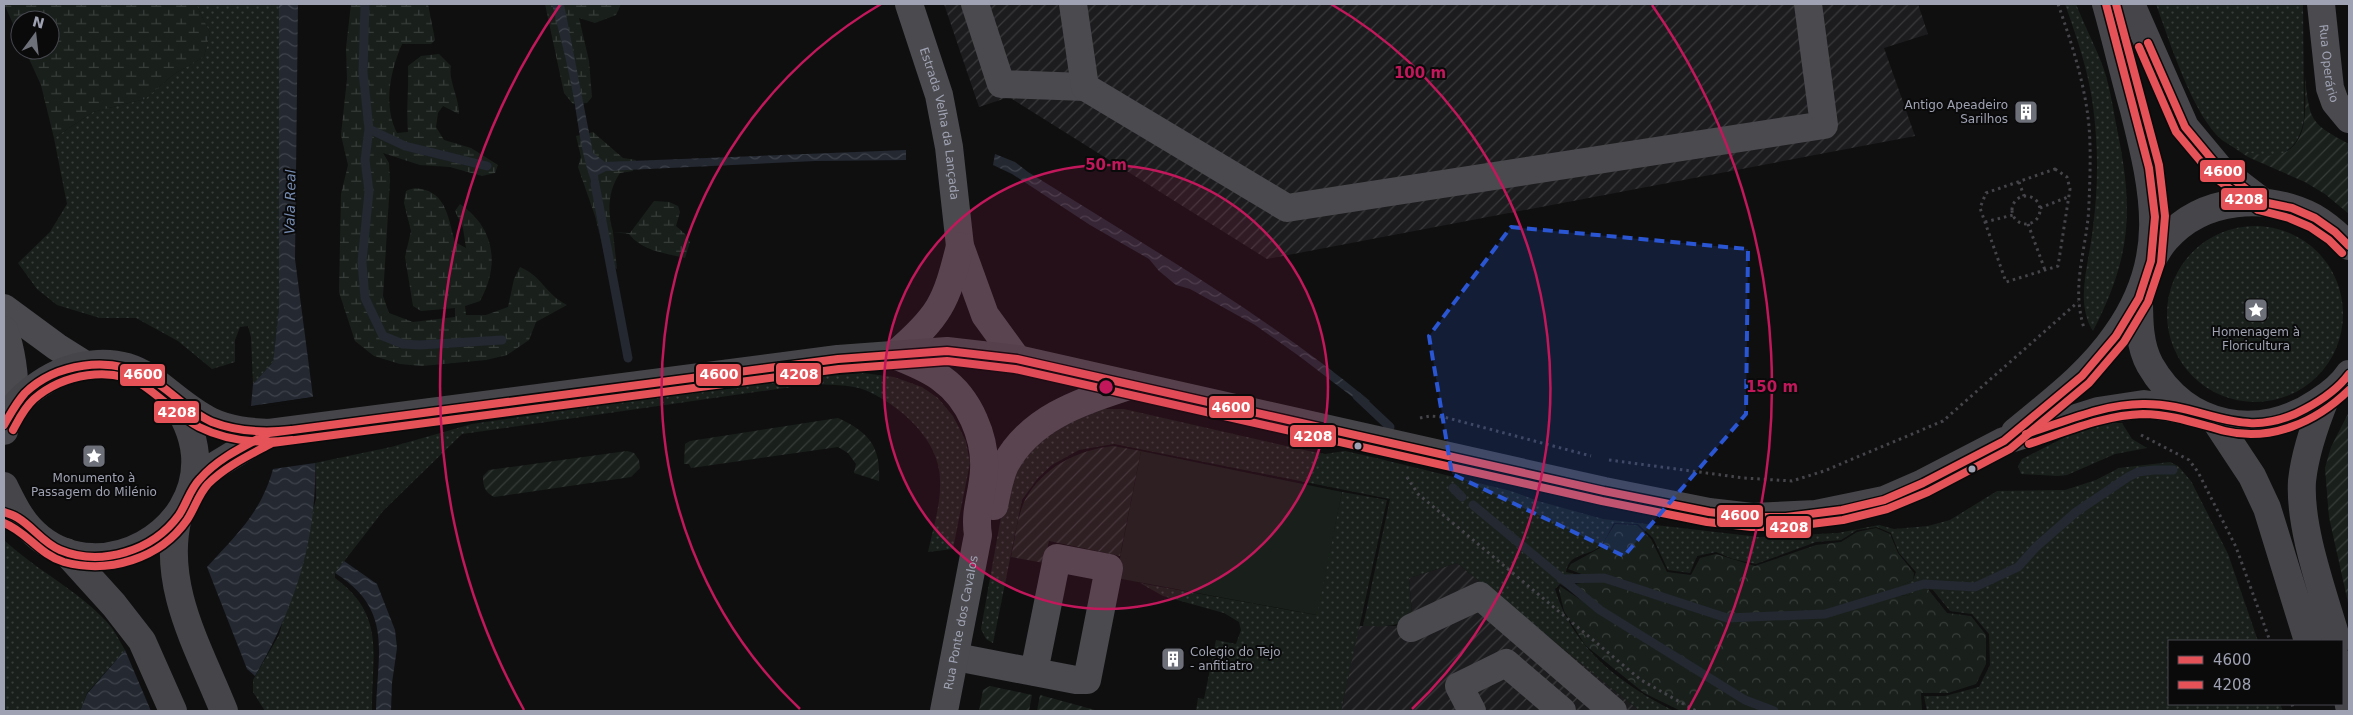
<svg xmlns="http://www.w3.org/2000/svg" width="2353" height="715" viewBox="0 0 2353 715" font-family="'DejaVu Sans',sans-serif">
<defs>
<pattern id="industrial-furrows" width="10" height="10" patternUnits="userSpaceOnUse" patternTransform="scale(1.25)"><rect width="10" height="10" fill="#1c1c1e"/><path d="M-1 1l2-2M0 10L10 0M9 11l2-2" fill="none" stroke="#3a3a3c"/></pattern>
<pattern id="grass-dots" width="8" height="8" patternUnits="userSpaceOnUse" patternTransform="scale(1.25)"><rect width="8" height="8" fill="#19201b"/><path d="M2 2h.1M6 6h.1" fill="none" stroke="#373d3a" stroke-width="1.8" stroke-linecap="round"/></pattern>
<pattern id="forest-crowns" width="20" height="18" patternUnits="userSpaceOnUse" patternTransform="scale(1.25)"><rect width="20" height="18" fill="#19201b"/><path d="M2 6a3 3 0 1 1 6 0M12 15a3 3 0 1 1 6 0" fill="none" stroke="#373d3a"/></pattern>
<pattern id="wetland-marsh" width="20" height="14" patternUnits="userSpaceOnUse" patternTransform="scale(1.25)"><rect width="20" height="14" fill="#19201b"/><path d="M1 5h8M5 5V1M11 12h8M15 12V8" fill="none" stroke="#373d3a"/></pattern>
<pattern id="garden-furrows" width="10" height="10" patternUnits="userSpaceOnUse" patternTransform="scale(1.25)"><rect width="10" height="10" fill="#19201b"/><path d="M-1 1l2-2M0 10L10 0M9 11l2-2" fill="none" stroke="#373d3a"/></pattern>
<pattern id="water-waves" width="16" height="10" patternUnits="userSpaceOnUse" patternTransform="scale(1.25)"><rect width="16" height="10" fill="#232831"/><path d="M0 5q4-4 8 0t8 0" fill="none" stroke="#40444c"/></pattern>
</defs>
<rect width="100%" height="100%" fill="#0f0f10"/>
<path fill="url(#industrial-furrows)" d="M944,4H1918L1928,34L1884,48L1915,136L1267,259L1009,97L979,107Z
M1457,563L1640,711H1341L1359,626H1396L1412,614L1409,578Z"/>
<path fill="url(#grass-dots)" d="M196,4H279V308L273,362L253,384L251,337L248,326L240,327L235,340V362L212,369L178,341L136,318H100L57,305L37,289L18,263L50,232L67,204L54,138L93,112L145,99L174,74L204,57L210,33Z
M2065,4H2076C2084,25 2095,45 2103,67C2110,86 2113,109 2117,129C2134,211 2131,257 2093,331C2074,301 2090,261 2093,227C2097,198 2098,166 2096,136C2093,85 2082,52 2065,4Z
M2156,4H2303L2304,119C2301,137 2294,150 2276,156C2267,158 2255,156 2246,152C2238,149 2229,145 2222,140C2193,116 2169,40 2156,4Z
M2167 314a88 88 0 1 1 176 0a88 88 0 1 1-176 0Z
M863,373L894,377L922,387L938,398L953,416L966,441L970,463L953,549L928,552C933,529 941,504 940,480C940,440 900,405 865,390C850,384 828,385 812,384L462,434L383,511L335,573V578C387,616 371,656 372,711H265L253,692V680L279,635L316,499L315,463L391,447L472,424L677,394L814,377Z
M1101,409H1124L1299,449L1325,454L1345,451L1376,458L1511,491L1538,501L1603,519L1759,537L1838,533L1879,525L1894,529L1928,526L1950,520L1997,491L2065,490L2096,480L2119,468L2170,462L2178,466L2191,481L2228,554L2258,641H2169V704H2280L2283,711H1927L1924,696H1945L1979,687L1990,665L1989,634L1972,614L1950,611L1933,590L1922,588L1907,596L1884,593L1913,580L1916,572L1899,553L1891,533L1877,527L1857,530L1841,540L1816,542L1756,564L1733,559L1716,552L1697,556L1690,573L1668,570L1653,538L1638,524L1614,523C1610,530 1605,542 1599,547C1586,557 1569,553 1566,572L1582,576L1572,583L1577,594L1560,584L1555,589C1572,648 1622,685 1674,711H1640L1457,563L1409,578L1412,614C1398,629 1382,626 1363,626L1390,499L1114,444L1079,450L1052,465L1038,478L1022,500L993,643L986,639L981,629L1005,494L1020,465L1041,440L1062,424Z
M2110,423H2122L2132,439L2147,448L2115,454L2067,475L2058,476L2021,474L2018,466L2022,459L2083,428Z
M1342,492L1387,500L1341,711H1196L1198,698L1204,699L1216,640L1236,644L1241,630L1239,622L1224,613L1163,596L1140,583L1316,615Z
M4,540C36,570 76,589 106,621C114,629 119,640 125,650L87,693L80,711H4Z"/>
<path fill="url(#forest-crowns)" d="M1615,524L1637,525L1651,539L1667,572L1691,575L1700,558L1716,554L1755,566L1816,545L1841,542L1857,532L1876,528L1890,534L1898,553L1914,573L1913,580L1902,585L1899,591L1886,594L1907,596L1922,588L1928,589L1947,613L1971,616L1986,635V664L1976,684L1948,693H1921L1922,711H1681L1644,693L1585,645L1564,611L1559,590L1560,586L1581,600L1586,595L1576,584L1586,582L1587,576L1568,569L1571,564L1600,548Z"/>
<path fill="url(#wetland-marsh)" d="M4,4H196L210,33L204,57L174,74L145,99L93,112L54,138L41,85L25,50H50V20H20V39Z
M351,4H428L435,40L431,44H402C390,72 383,105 397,133L408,132C406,110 409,88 408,66L421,56L439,54L451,66C448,80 459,97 459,114L443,106L438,113L436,127L444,140L471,148L498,165L495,173L482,176L450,167L420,165L383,153L389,163L390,181L383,296L389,313L413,322L455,317V308L421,311L413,306L405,257L411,231L404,203L406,191C414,187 417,188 425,190C447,196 449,222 455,242L466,248L463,228L455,211L460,204C495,228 500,265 480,301L465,306L466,315H486L508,307L514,279L520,267C543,277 545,294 567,305L536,322L529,340L507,355L486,360L422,366L400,364L374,356L355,341L339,292L341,194L348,165L341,135L347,79L346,48Z
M545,4H621L616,15L595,23L579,18L589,61L592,97L587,103L573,104L564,93Z
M593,132L623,158L636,160L633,171L620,173C608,190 607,212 613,232L630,233L654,201L669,202L678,206L680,212L676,226L685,234L690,242L685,258C665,253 642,251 629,234L613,232L617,269L607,264L595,216L578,167L581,157L576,136Z"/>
<path fill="#19201b" d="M1141,451L1342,492L1317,615L1116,578Z"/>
<path fill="url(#garden-furrows)" d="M2305,78C2310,121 2310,123 2349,144V214L2325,194L2305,182L2248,157L2221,139C2246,155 2289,170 2302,131C2307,115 2305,95 2305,78Z
M2349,412V607L2329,517L2325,468L2331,447Z
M838,418C869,432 881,447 879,481L854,473L856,464L848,453L838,447L691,468L689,464H684L685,444L690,441Z
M1113,446L1141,451L1120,556L1049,541L1044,563L1011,557C1015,540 1017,516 1025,500C1043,467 1077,450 1113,446Z
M627,451L634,453L639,460L640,468L631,477L494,497C485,492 483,487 483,476L489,470Z
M990,686L1032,695L1029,711H979L983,690Z
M1040,695L1095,710V711H1037Z"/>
<path fill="url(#water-waves)" d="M279,4H298L295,259L313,397L251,406L253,384L273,362L279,308Z
M552,4H564L593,153L605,162L906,150V160L815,161L606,171L598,175L601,201C580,167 579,118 570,79C565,53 558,29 552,4Z
M995,154L1015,162L1028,172C1145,245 1263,313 1370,401L1363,405L1299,356L1255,325L1190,289L1176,285L1159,271L1149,259L1090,225L1012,174L993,165Z
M315,463C317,541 294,609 255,676L247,669L207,567C236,535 261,513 273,469Z
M344,561L377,584L395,630L397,648L392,683L391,711H376C377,653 394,610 335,573Z
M125,650L151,711H80L87,694Z"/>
<path fill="#0f0f10" d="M313,397H316L314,400L251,409L248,407Z"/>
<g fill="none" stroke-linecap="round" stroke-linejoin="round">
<path stroke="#232831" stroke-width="9" d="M365,4L363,72L369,129L405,146L487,166
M369,129L365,160L369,191L362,262L365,298L383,336L403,344L419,345L502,340
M595,184L628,358
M1357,396L1390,427
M1453,488L1462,497
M1473,505L1600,610L1745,700L1774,711
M1561,579L1604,578L1727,618L1825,614L1924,584L1975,587L2018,567L2036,547L2076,512L2128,477L2138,472L2154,470H2173"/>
<path stroke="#45454a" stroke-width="3" stroke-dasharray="2.5 4" stroke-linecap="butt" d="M2058,4C2072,44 2085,84 2089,126C2091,151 2090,178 2089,203C2088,247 2070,283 2084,328
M2055,169L2067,177L2070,189L2058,266L2006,282L1980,208L1986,193Z
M2019,182L2024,196
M2012 210a14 14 0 1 1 28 0a14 14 0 1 1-28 0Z
M2040,208L2068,197
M1985,222L2013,215
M2028,224L2045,270
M1420,418L1430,416L1444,417L1591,456
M2141,435L2189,460L2198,472L2236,547L2270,641
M1609,460L1744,478L1792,481L1824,471L1943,421L2078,302
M1407,477L1418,494L1641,680L1696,711
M2292,704L2294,711"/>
<g stroke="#4a4a4f" stroke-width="28">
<path id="s1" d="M909,4L939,95L949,147L960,246L985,315L1017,359"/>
<path d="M975,4L1001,84L1085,87"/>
<path d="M1073,4L1085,87L1287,208L1824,125L1808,4"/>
<path id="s2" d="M2321,4L2330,88L2335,102L2349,119"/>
<path d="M4,308L57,347L84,364"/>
<path d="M4,330C13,354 15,379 15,405"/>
<path d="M994,506C997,492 999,478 1005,465C1031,416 1084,401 1132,385"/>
<path d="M1411,628L1480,596L1613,711"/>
<path d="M956,657L1076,680H1087L1109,568L1057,558L1034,672"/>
<path id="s3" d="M944,711L978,535C974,510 983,494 984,470C986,438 969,398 942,379C928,368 911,362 894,355C940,316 946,303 960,246"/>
<path d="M1472,711L1459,686L1506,663L1562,711"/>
</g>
<path stroke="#46464a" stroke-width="28" d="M2131,4L2185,127L2220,169L2263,202
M2151,261C2156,254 2160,245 2166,239C2203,197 2266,193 2313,217C2327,225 2338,235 2349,246
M2139,298C2139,320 2139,345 2150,365C2187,429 2259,442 2318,402C2329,395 2342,385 2349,374
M2326,397C2315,424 2305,452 2302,481C2299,529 2324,595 2337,641
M2215,420L2252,476L2267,508L2308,641
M4,431C7,410 23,395 40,384C70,363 115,355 148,377C169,391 186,409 210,421C229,430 248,432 269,433L838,359L947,351L1017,359L1604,491L1709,512L1752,517L1816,514L1884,500L1923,483L2004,441L2098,411L2144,404L2197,412
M2015,432C2051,402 2089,374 2116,335C2170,260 2155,194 2134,110C2124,75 2116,39 2106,4
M4,486C14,506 22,524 40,538C103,588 201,533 195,455C193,433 184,416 173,399
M192,487L213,467L269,433
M2342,663L2349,706"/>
<path stroke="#46464a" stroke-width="28" d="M178,517C161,586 199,648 224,711
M66,552L114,605L142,641L173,711"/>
<g stroke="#0a0a0b" stroke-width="11">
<path id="bus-1" d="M2148,43L2185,127L2220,169L2263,202L2292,208L2315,218L2335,232L2349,246
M4,425C11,413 16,403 25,393C56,363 109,356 146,376C170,389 187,411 212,422C238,432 264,433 291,430
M2026,434C2064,422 2103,404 2143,404C2205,403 2242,444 2305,409C2322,400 2338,389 2349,374
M4,512C9,514 14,515 18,518C33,527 43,543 60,550C101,567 153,551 179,515C187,503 190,489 200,479C218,458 245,446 269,433L838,359L947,351L1017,359L1604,491L1709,512L1752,517H1786L1842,510L1884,500L1923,483L2004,441L2082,376L2116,336L2139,298L2151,261L2155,217L2149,168L2106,4"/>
</g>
<g stroke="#0a0a0b" stroke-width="11">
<path id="bus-2" d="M2139,47L2176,132L2213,176L2258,210L2289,218L2310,227L2329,240L2342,253
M13,430C19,419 24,408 34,399C63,374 111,365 144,386C163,399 179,416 199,427C229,442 260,444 292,440
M2029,444C2066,432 2104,415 2143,414C2171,414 2198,424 2225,431C2271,442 2316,422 2349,390
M4,523C27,532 40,555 64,562C109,574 160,559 187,520C195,508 198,495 208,484C226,466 250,455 272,443L839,369L947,361L1015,369L1602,501L1707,522L1751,527H1787L1843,520L1887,509L1928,492L2010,449L2089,383L2124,342L2148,302L2161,263L2165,216L2159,165L2116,4"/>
</g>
<use href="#bus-1" stroke="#e55358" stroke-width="8"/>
<use href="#bus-2" stroke="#e55358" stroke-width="8"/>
</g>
<path fill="#2a56d4" fill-opacity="0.2" stroke="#2a56d4" stroke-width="4" stroke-dasharray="10 6" stroke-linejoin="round" d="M1511,227L1748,249L1746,414L1624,556L1452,474L1429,336Z"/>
<circle cx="1106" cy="387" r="222" fill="#c2185b" fill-opacity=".12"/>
<g fill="none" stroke="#c2185b" stroke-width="2.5">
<circle cx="1106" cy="387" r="222"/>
<path d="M800 709A444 444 0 0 1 881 4M1331 4A444 444 0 0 1 1412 709"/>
<path d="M524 710A666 666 0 0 1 560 5M1652 5A666 666 0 0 1 1688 710"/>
</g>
<defs>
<g id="building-square" transform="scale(1.25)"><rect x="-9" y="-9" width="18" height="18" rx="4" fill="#6d6f79" stroke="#0a0a0b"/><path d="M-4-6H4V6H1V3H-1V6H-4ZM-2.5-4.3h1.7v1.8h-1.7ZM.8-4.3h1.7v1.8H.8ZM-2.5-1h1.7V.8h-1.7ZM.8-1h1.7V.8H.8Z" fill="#fff"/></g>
<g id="sight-square" transform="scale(1.25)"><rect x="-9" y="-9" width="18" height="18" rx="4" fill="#6d6f79" stroke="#0a0a0b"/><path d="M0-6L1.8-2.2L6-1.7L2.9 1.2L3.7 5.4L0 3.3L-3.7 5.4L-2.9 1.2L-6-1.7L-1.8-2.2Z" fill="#fff"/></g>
</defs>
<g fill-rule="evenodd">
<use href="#building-square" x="2026" y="112"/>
<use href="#sight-square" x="2256" y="310"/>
<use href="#sight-square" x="94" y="456"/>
<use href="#building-square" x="1173" y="659"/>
</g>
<g fill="#9fa2b2" stroke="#0a0a0b" stroke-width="2">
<circle cx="1358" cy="446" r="4.5"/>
<circle cx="1972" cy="469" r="4.5"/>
</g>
<g text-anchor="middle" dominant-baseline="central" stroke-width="4" stroke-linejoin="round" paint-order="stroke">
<g font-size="12" fill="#9fa2b2" stroke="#0a0a0b">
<text stroke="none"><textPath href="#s2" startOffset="60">Rua Operário</textPath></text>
<text stroke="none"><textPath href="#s1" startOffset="124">Estrada Velha da Lançada</textPath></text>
<text stroke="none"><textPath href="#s3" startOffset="90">Rua Ponte dos Cavalos</textPath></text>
</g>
<g font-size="12" fill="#9fa2b2" stroke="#0a0a0b">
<text x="2008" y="105" text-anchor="end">Antigo Apeadeiro<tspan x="2008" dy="14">Sarilhos</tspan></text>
<text x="2256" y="332">Homenagem à<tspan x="2256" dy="14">Floricultura</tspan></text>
<text x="94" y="478">Monumento à<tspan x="94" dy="14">Passagem do Milénio</tspan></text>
<text x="1190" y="652" text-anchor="start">Colegio do Tejo<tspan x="1190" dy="14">- anfitiatro</tspan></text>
</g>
<g font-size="14" font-style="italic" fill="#748aaf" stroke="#0a0a0b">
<text transform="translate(290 202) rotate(-89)">Vala Real</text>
</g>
</g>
<circle cx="1106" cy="387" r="8" fill="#c2185b" stroke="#0a0a0b" stroke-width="2.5"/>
<g font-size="15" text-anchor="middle" font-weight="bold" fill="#c2185b" stroke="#0a0a0b" stroke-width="4" stroke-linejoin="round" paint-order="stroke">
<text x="1420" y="78">100 m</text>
<text x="1106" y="170">50 m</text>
<text x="1772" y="392">150 m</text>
</g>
<g stroke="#0a0a0b" stroke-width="2">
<rect x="2199" y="159" width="47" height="24" rx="5" fill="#e55358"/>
<rect x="2220" y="187" width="48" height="24" rx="5" fill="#e55358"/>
<rect x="775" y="362" width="47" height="24" rx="5" fill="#e55358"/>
<rect x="695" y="363" width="47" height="24" rx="5" fill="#e55358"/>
<rect x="119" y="363" width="47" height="24" rx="5" fill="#e55358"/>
<rect x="1208" y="395" width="47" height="24" rx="5" fill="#e55358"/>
<rect x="153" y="400" width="47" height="24" rx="5" fill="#e55358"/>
<rect x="1289" y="424" width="48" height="24" rx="5" fill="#e55358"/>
<rect x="1716" y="504" width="48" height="24" rx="5" fill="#e55358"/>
<rect x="1765" y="515" width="47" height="24" rx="5" fill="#e55358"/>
</g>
<g font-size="14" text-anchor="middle" font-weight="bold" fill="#fff">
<text x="2223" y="176">4600</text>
<text x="2244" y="204">4208</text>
<text x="799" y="379">4208</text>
<text x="719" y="379">4600</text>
<text x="143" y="379">4600</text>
<text x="1231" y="412">4600</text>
<text x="177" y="417">4208</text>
<text x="1313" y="441">4208</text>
<text x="1740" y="520">4600</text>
<text x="1789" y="532">4208</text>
</g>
<rect width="2353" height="715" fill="none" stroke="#9fa2b2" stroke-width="10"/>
<rect x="2168" y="640" width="175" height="65" fill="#0a0a0b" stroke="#46474e"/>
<rect x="2178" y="656" width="25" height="8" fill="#e55358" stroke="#46474e"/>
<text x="2213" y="665" font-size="15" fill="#9fa2b2">4600</text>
<rect x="2178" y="681" width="25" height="8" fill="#e55358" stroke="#46474e"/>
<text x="2213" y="690" font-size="15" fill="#9fa2b2">4208</text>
<g transform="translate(35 35) rotate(15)"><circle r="24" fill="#0a0a0b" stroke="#46474e"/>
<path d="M0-4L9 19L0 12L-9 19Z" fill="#6d6f79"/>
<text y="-8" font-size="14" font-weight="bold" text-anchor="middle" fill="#9fa2b2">N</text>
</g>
</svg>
